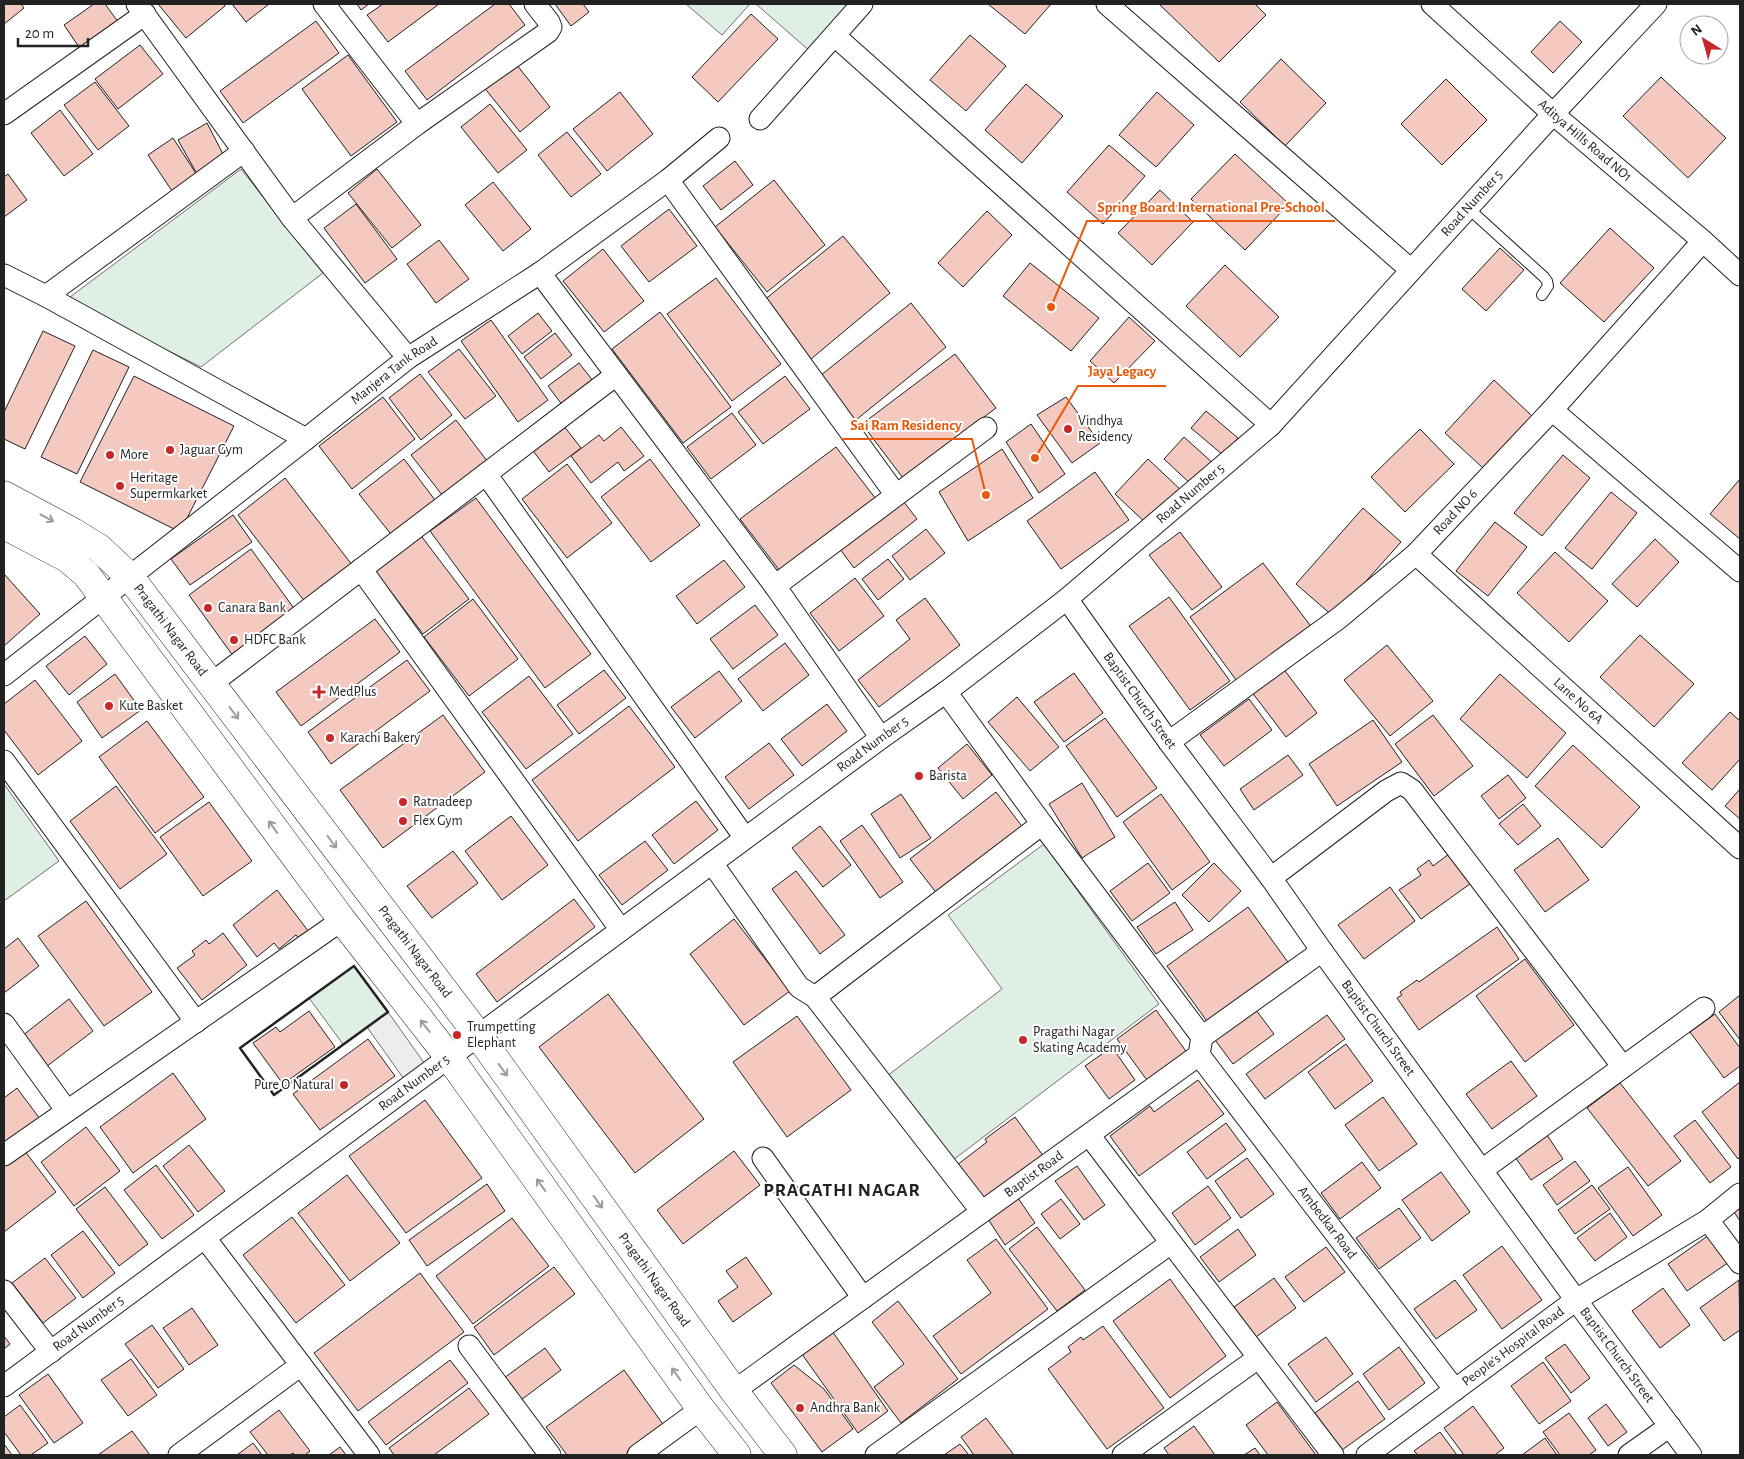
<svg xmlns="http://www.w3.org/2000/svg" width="1744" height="1459" viewBox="0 0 1744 1459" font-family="'Alegreya Sans',sans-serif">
<rect width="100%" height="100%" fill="#fff"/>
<path fill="#e0efe3" stroke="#6f6f6f" d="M686,4H750L722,35Z
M756,4H855L812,53Z
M241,169L323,273L201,367L66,300Z
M4,784L59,861L4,901Z
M1044,844L1159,1004L953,1160L887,1076L1002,989L948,915Z
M354,966L388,1012L343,1044L309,998Z"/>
<path fill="#ededed" stroke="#6f6f6f" d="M388,1012L427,1067L406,1082L367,1027Z"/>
<path fill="#f3c9c0" stroke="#222" d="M4,4H21L24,8L4,24Z
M94,4H105L119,23L81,50L64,25Z
M158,4H224L225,6L186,38Z
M232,4H269L246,22Z
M357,4H369L361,10Z
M383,4H439L388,42L367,15Z
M495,4H509L525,25L427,100L405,71Z
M555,4H583L589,12L571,26Z
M988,4H1051L1025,34Z
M1159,4H1255L1266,15L1219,62Z
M751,14L778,39L718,102L692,77Z
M316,21L339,53L243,123L220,91Z
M1560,21L1582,42L1553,73L1531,52Z
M970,35L1006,66L966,111L930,80Z
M140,45L163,74L118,109L95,79Z
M348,55L397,122L351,156L302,89Z
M1281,59L1326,103L1285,146L1240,102Z
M513,60L550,107L520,132L482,85Z
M1661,77L1726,138L1688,178L1623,116Z
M1446,79L1487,120L1442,165L1401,124Z
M95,82L129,126L98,150L64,105Z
M1026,84L1063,116L1022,163L985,130Z
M620,92L653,134L607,171L573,129Z
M1157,92L1194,125L1156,167L1119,135Z
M490,104L527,150L498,173L461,127Z
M60,110L93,154L64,176L31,133Z
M207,123L225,158L197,174L178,140Z
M567,132L601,174L571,197L538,155Z
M173,138L197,175L172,191L148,155Z
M1109,145L1145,176L1103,224L1067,192Z
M1235,154L1289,204L1245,250L1191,199Z
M735,161L753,185L721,210L703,186Z
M377,169L421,225L392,248L348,193Z
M8,174L27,200L4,217V177Z
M774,180L825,245L767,292L715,227Z
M493,182L531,229L503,251L465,205Z
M1160,190L1193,222L1152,265L1118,233Z
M356,204L397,259L365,283L324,228Z
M669,209L697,246L649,282L621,246Z
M987,211L1012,235L963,287L938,263Z
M1610,228L1654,268L1604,322L1560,283Z
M843,236L890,293L811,359L763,301Z
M439,240L469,279L436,303L407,264Z
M1500,248L1524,270L1486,311L1462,289Z
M603,249L644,301L604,332L563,281Z
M1030,263L1099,318L1071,351L1003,296Z
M1225,265L1279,317L1240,357L1186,306Z
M716,278L781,364L732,401L667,314Z
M911,303L946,347L851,424L815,380Z
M660,312L731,407L683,443L612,349Z
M538,313L552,331L522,354L508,336Z
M1129,317L1155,341L1114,383L1090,361Z
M491,320L548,400L518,422L461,341Z
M43,331L75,346L25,449L4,439V412Z
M555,333L572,355L541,379L524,357Z
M459,349L496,396L465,419L428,372Z
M93,350L129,367L77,474L41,457Z
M955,354L996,408L903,478L862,424Z
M579,363L597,386L566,410L548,386Z
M420,374L452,415L421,440L389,398Z
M134,376L234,426L180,532L80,482Z
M785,376L810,409L763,444L738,412Z
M1494,380L1532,416L1483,468L1445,433Z
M383,397L415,439L352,489L319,446Z
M1066,397L1100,443L1072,463L1037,415Z
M1206,411L1238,438L1223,455L1191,428Z
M732,413L756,445L711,479L687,447Z
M456,420L491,466L446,500L411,455Z
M560,421L581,448L549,472L528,444Z
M1031,424L1065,474L1039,493L1006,442Z
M621,427L644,456L624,471L618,462L591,483L571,456L599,435L604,441Z
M1420,429L1454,464L1405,512L1371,477Z
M1184,437L1215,465L1194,487L1164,459Z
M836,447L879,503L783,575L740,519Z
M1002,449L1033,498L968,541L939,492Z
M1563,455L1590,478L1542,536L1514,513Z
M404,459L438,504L394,538L359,494Z
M650,459L700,525L651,562L601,497Z
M1148,459L1183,492L1150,527L1115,494Z
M567,464L612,523L567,558L522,499Z
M1095,472L1129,520L1061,569L1027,521Z
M285,478L356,570L309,607L238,515Z
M1740,479V539L1710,514Z
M1611,492L1637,513L1592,569L1565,548Z
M900,497L917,519L854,568L837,545Z
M476,498L591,654L545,688L430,531Z
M1363,508L1401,542L1334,617L1296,584Z
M233,515L252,542L190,585L171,559Z
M1495,522L1527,547L1488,596L1456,571Z
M926,529L945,553L910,580L892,556Z
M1180,532L1222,587L1192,610L1149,555Z
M419,533L469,599L423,634L373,568Z
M1655,539L1679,562L1637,607L1612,584Z
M251,549L298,614L236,660L189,595Z
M1555,552L1608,601L1569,642L1517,593Z
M888,559L904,579L878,600L862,579Z
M724,560L745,587L697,624L676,596Z
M1263,563L1313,629L1239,684L1190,617Z
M5,575L40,614L4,646V576Z
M855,578L884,616L839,651L810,613Z
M1169,597L1230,681L1190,710L1129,626Z
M925,598L960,645L879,707L858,680L910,639L896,620Z
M473,599L518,659L469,696L424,637Z
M755,605L778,635L733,669L710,639Z
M375,619L400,652L301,726L276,692Z
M1640,635L1694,684L1654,727L1600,677Z
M85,636L107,664L69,695L46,666Z
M785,643L809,675L763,711L738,679Z
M1387,645L1433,701L1390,736L1344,680Z
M407,660L430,691L331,764L308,732Z
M1282,667L1317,713L1286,737L1251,691Z
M604,670L626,698L579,734L557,705Z
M719,671L742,701L695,738L671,707Z
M1074,673L1103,713L1064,742L1034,702Z
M115,674L141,710L102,738L77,702Z
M1500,674L1566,733L1527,778L1460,719Z
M529,676L573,734L526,769L482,712Z
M35,680L82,741L38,775L4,730V704Z
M1017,697L1059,747L1030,771L988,722Z
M1249,699L1272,730L1224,766L1200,735Z
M827,704L847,731L802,766L781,739Z
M629,706L675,767L578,841L532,780Z
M1730,712L1740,721V759L1712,790L1682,763Z
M443,715L485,772L383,848L340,790Z
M1433,715L1473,766L1434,796L1395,744Z
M1105,718L1157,788L1117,817L1066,746Z
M1373,720L1402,762L1337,806L1309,764Z
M147,721L204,797L155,833L99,757Z
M769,743L794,775L749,809L725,777Z
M967,744L992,775L963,799L938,768Z
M1573,745L1640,807L1602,848L1535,786Z
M1288,755L1303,775L1254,810L1240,789Z
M1508,775L1526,798L1499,819L1481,796Z
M1082,783L1115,837L1082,858L1049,804Z
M116,786L167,854L120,889L70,821Z
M1740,789V819L1725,806Z
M996,792L1024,829L938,895L910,859Z
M901,794L931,838L900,858L871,814Z
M1161,794L1210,862L1172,890L1123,822Z
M696,801L718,830L674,864L652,835Z
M209,802L252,861L203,896L160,837Z
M1523,804L1541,826L1518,845L1499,824Z
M511,816L548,865L502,900L465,851Z
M862,825L903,882L880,898L840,841Z
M820,826L851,865L823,887L792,848Z
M1558,838L1589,880L1545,912L1514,870Z
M645,841L668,870L622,905L599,875Z
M453,851L478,883L432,918L407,886Z
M1449,854L1470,884L1421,919L1399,890L1421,875L1417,869L1429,860L1433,866Z
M1148,863L1170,893L1132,921L1110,891Z
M1214,863L1241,891L1209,922L1182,895Z
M796,871L845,935L820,954L772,889Z
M1390,887L1415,921L1364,959L1338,925Z
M277,890L309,932L300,940L296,935L279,949L274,943L257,957L233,925Z
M574,899L595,927L497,1002L476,974Z
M86,901L152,992L104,1026L38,936Z
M1175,902L1193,930L1156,954L1137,927Z
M1248,907L1290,965L1209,1024L1167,966Z
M734,919L790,991L744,1025L690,954Z
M1497,927L1519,959L1419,1030L1397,998L1402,995L1400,992L1417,980L1419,982Z
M223,933L247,965L202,1000L177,968L195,955L192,951L206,940L209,944Z
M18,938L39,966L4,993V949Z
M1525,959L1574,1025L1525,1062L1476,996Z
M608,994L704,1119L635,1173L539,1047Z
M1740,995V1040L1719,1012Z
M69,999L93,1031L46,1067L22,1036Z
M1253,1006L1274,1034L1233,1064L1212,1036Z
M1156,1010L1188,1054L1149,1083L1117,1039Z
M309,1011L335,1047L283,1084L253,1043L276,1027L280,1032Z
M1715,1014L1740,1048V1066L1724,1078L1690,1032Z
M1327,1015L1345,1039L1265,1099L1246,1074Z
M797,1016L851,1090L787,1137L733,1062Z
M368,1039L395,1076L320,1130L293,1094Z
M1346,1044L1373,1081L1335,1109L1308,1072Z
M1112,1047L1135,1080L1109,1099L1085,1066Z
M1511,1061L1537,1096L1492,1129L1466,1094Z
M173,1073L206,1119L133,1173L100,1127Z
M1198,1080L1224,1114L1139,1176L1110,1136L1150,1106L1154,1112Z
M1740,1082V1157L1738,1159L1702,1112Z
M1620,1083L1681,1161L1648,1186L1587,1108Z
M17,1088L40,1119L4,1144V1098Z
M1383,1097L1417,1144L1379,1171L1345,1125Z
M425,1100L482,1178L406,1233L349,1156Z
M1015,1117L1047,1161L987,1205L957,1165L987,1142L985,1139Z
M1695,1120L1731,1167L1710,1183L1674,1136Z
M1226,1123L1246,1150L1207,1179L1187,1152Z
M86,1127L120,1171L74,1206L41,1162Z
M1545,1132L1563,1159L1531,1180L1513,1154Z
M189,1145L225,1191L198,1212L163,1166Z
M24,1150L56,1192L4,1232V1165Z
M734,1151L760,1185L683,1244L657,1210Z
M1247,1158L1274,1194L1241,1218L1215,1181Z
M1575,1161L1590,1181L1557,1205L1543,1185Z
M1362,1162L1381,1188L1340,1219L1321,1193Z
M156,1165L194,1215L162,1239L124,1190Z
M1077,1166L1105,1205L1084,1220L1055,1181Z
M1628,1167L1662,1215L1633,1236L1598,1188Z
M1441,1172L1470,1212L1432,1241L1402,1200Z
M347,1175L400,1243L350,1281L298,1213Z
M487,1184L505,1211L427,1266L409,1240Z
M1592,1185L1610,1209L1575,1234L1558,1210Z
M1208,1186L1231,1218L1195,1245L1172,1213Z
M105,1187L148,1244L119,1266L76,1209Z
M1018,1198L1035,1223L1005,1245L988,1219Z
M1061,1199L1080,1224L1060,1239L1041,1214Z
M1399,1208L1421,1238L1379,1269L1356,1238Z
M1740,1208V1221L1734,1212Z
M1610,1213L1627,1237L1595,1261L1577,1238Z
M292,1217L345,1285L296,1323L243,1255Z
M512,1218L549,1266L473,1324L436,1276Z
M1037,1227L1085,1290L1057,1311L1009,1249Z
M1238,1229L1256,1255L1219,1282L1200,1257Z
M83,1231L115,1273L83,1298L51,1255Z
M1709,1235L1729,1262L1687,1291L1668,1264Z
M996,1239L1048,1309L961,1374L933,1336L991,1293L967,1260Z
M1502,1246L1542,1300L1502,1329L1463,1275Z
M1326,1247L1345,1272L1304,1302L1285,1277Z
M746,1257L772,1294L733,1322L718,1301L738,1287L726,1271Z
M45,1258L76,1298L43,1323L12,1283Z
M554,1267L575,1294L494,1355L474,1327Z
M420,1273L464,1332L358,1411L314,1353Z
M1274,1278L1296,1308L1256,1337L1234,1307Z
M1170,1279L1226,1356L1170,1398L1113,1321Z
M1455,1280L1477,1310L1436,1339L1414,1309Z
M1739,1280L1740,1330L1724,1341L1700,1308Z
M1663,1288L1690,1325L1660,1348L1632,1311Z
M898,1301L958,1379L901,1423L874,1387L904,1364L872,1322Z
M192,1308L218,1345L189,1365L163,1328Z
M152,1325L184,1369L158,1388L125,1344Z
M1103,1326L1164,1408L1107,1449L1048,1369L1071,1352L1068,1347L1081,1337L1083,1340Z
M830,1328L888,1411L858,1433L799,1350Z
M4,1336L10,1344L4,1349Z
M1326,1337L1353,1374L1316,1402L1288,1364Z
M1565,1344L1590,1378L1571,1393L1545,1358Z
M1399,1347L1425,1383L1389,1410L1363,1374Z
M545,1348L561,1370L521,1400L504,1378Z
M131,1359L157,1395L128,1416L101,1380Z
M450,1360L468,1383L386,1445L368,1422Z
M1543,1362L1571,1401L1539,1424L1511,1386Z
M794,1365L824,1389L853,1429L822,1452L771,1383Z
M624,1370L665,1427L625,1455H567L546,1427Z
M48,1374L83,1423L54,1443L19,1395Z
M1358,1381L1385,1419L1342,1450L1315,1413Z
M469,1388L489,1414L434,1455H394L389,1448Z
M1277,1402L1316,1455H1268L1246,1425Z
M1606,1404L1627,1432L1608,1446L1588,1418Z
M20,1405L48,1443L31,1455H21L4,1432V1417Z
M1473,1406L1504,1448L1495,1455H1464L1444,1428Z
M279,1410L310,1451L305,1455H295L293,1453L290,1455H268L250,1432Z
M1569,1413L1596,1450L1589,1455H1560L1543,1432Z
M986,1418L1014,1455H974L961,1437Z
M1194,1426L1215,1455H1169L1164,1448Z
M132,1431L150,1455H98Z
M1440,1432L1457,1455H1418L1414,1451Z
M1545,1438L1557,1455H1522Z
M253,1443L262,1455H237Z
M4,1444L12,1455H4Z
M960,1444L969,1455H944Z
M340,1447L346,1455H329Z
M1255,1448L1260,1455H1244Z"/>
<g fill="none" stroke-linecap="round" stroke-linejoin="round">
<g stroke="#222" stroke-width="12">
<path id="service" d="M1468,208L1544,277L1547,281L1548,286L1542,295"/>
</g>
<g stroke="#222" stroke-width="23">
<g id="minor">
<path d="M137,4L292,218L408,358"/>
<path d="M324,4L417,124"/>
<path d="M1107,4L1411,270"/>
<path id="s1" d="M1432,4L1553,114L1703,241L1740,275"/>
<path d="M835,36L1271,425"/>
<path d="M4,114L145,14"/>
<path d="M760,119L862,4"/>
<path d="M668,180L896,495"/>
<path d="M292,218L417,124L548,32L551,27L549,22L535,4"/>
<path d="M540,273L775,586L881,738"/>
<path d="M4,275L46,296L306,439"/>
<path d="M46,296L244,151"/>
<path d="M1552,410L1740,571"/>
<path d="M486,474L745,838"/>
<path id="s2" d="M1416,554L1740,848"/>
<path d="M361,569L621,930"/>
<path d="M775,586L986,428"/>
<path id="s3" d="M1067,599L1169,742L1271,878L1322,951L1576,1300L1691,1455"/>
<path id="s4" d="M4,675L306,439L408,358L540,273L668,180L719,138"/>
<path d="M212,683L616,375"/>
<path d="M946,692L1042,824"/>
<path id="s5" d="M1169,742L1339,618L1416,554L1552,410L1703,241"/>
<path d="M4,761L196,1022"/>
<path d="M712,863L799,987L815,997L982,1212"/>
<path d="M1271,878L1386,791L1401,783L1412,790L1623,1067"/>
<path d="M815,997L1042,824L1202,1037"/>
<path d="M4,1024L67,1111"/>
<path id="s6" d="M1199,1055L1455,1390"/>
<path d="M1089,1135L1333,1455"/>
<path d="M4,1155L342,920"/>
<path d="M763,1158L863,1298"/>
<path d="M1482,1170L1704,1008"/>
<path d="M1708,1220L1740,1263"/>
<path d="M205,1238L369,1455"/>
<path d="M4,1291L51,1352"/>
<path d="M469,1346L550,1455"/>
<path id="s7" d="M4,1386L881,738L946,692L1067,599L1271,425L1553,114L1656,4"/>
<path id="s8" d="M734,1391L1199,1055L1202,1037L1322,951"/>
<path d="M179,1455L301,1365"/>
<path d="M638,1455L701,1409"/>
<path d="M876,1455L1171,1243"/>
<path d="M1123,1455L1258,1358"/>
<path id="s9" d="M1367,1455L1576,1300L1708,1220L1740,1194"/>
<path d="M1629,1455L1670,1426"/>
</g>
</g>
<g stroke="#222" stroke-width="29">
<g id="secondary">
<path id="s10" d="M4,495L73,532L99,548L130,577L478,1035L734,1391L783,1455"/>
<path d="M4,525L67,558L86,574L342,920L449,1057L701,1409L737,1455"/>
</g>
</g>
<use href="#service" stroke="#fff" stroke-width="10"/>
<use href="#minor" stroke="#fff" stroke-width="21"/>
<use href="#secondary" stroke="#fff" stroke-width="28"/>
<path stroke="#222" stroke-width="2.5" d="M354,966L388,1012L274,1095L240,1048Z"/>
</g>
<defs><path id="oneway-shaft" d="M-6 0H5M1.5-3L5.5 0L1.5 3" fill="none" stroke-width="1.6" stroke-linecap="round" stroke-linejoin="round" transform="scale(1.25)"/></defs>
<g stroke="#9c9c9c">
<use href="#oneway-shaft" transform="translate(47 518) rotate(28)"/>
<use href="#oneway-shaft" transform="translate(234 713) rotate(53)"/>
<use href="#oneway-shaft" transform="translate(273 827) rotate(-126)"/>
<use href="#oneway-shaft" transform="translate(332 842) rotate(53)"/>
<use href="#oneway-shaft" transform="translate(425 1026) rotate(-128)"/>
<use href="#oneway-shaft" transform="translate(503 1070) rotate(54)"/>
<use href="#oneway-shaft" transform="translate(541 1185) rotate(-126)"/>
<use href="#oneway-shaft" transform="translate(598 1202) rotate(54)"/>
<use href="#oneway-shaft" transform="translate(676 1374) rotate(-126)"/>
</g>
<g fill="#c62828" stroke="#fff" stroke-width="2">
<circle cx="1068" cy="429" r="5"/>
<circle cx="170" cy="450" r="5"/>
<circle cx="110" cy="455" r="5"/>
<circle cx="120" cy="486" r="5"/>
<circle cx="208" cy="608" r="5"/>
<circle cx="234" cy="640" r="5"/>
<path d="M316.5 684.5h5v5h5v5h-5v5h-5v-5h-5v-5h5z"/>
<circle cx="109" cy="706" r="5"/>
<circle cx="330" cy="738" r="5"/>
<circle cx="919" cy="776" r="5"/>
<circle cx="403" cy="802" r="5"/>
<circle cx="403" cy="821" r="5"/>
<circle cx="457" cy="1035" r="5"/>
<circle cx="1023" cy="1040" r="5"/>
<circle cx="344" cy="1085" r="5"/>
<circle cx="800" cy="1408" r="5"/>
</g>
<g text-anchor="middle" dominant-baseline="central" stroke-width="4" stroke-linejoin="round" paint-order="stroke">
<g font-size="14" fill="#222" stroke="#fff">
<text stroke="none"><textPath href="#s1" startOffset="205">Aditya Hills Road NO1</textPath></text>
<text stroke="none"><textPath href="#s7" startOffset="1890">Road Number 5</textPath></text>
<text stroke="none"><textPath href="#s4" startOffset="495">Manjera Tank Road</textPath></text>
<text stroke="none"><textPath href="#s7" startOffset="1485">Road Number 5</textPath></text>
<text stroke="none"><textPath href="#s5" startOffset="368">Road NO 6</textPath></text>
<text stroke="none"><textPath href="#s10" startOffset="218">Pragathi Nagar Road</textPath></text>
<text stroke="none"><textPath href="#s3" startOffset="125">Baptist Church Street</textPath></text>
<text stroke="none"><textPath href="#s2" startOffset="219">Lane No 6A</textPath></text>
<text stroke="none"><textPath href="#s7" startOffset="1080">Road Number 5</textPath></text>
<text stroke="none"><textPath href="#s10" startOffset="622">Pragathi Nagar Road</textPath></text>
<text stroke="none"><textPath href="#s3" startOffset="530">Baptist Church Street</textPath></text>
<text stroke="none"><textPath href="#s7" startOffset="510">Road Number 5</textPath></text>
<text stroke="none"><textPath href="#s8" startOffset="370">Baptist Road</textPath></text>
<text stroke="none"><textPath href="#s6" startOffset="211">Ambedkar Road</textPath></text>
<text stroke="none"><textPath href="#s10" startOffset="1028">Pragathi Nagar Road</textPath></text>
<text stroke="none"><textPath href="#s7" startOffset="105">Road Number 5</textPath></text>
<text stroke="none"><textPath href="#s9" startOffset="182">People's Hospital Road</textPath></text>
<text stroke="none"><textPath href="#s3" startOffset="935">Baptist Church Street</textPath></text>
</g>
<g font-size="14" fill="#222" stroke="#fff" text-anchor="start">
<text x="1078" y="421">Vindhya<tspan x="1078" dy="16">Residency</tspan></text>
<text x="180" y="450">Jaguar Gym</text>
<text x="120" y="455">More</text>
<text x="130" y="478">Heritage<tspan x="130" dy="16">Supermkarket</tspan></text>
<text x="218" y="608">Canara Bank</text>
<text x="244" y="640">HDFC Bank</text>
<text x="329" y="692">MedPlus</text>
<text x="119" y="706">Kute Basket</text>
<text x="340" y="738">Karachi Bakery</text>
<text x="929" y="776">Barista</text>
<text x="413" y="802">Ratnadeep</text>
<text x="413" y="821">Flex Gym</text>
<text x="467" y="1027">Trumpetting<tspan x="467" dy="16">Elephant</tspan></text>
<text x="1033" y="1032">Pragathi Nagar<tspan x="1033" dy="16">Skating Academy</tspan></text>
<text x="334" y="1085" text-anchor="end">Pure O Natural</text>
<text x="810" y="1408">Andhra Bank</text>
</g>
<g font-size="19" font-weight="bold" letter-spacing="1" fill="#222" stroke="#fff">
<text x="842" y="1190">PRAGATHI NAGAR</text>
</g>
</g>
<path fill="none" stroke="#e8590c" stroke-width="2" d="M1051 307L1087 221H1335M1035 458L1078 386H1166M986 495L972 439H841"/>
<g fill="#e8590c" stroke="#fff" stroke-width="2">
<circle cx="1051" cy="307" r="5"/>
<circle cx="1035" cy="458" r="5"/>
<circle cx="986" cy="495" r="5"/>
</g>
<g font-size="15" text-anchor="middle" font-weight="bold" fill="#e8590c" stroke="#fff" stroke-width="4" stroke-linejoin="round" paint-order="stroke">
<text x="1211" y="212">Spring Board International Pre-School</text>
<text x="1122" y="376">Jaya Legacy</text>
<text x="906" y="430">Sai Ram Residency</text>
</g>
<rect width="1744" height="1459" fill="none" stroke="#222222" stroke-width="10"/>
<g transform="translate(1704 40) rotate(323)"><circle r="24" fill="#ffffff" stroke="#a7a7a7"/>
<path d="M0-4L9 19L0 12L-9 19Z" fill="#c62828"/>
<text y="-8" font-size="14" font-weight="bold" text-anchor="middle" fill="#222222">N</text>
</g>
<path d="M18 38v8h70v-8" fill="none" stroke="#222222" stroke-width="2.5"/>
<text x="25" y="38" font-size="15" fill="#222222" stroke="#ffffff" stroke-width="4" paint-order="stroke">20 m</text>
</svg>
